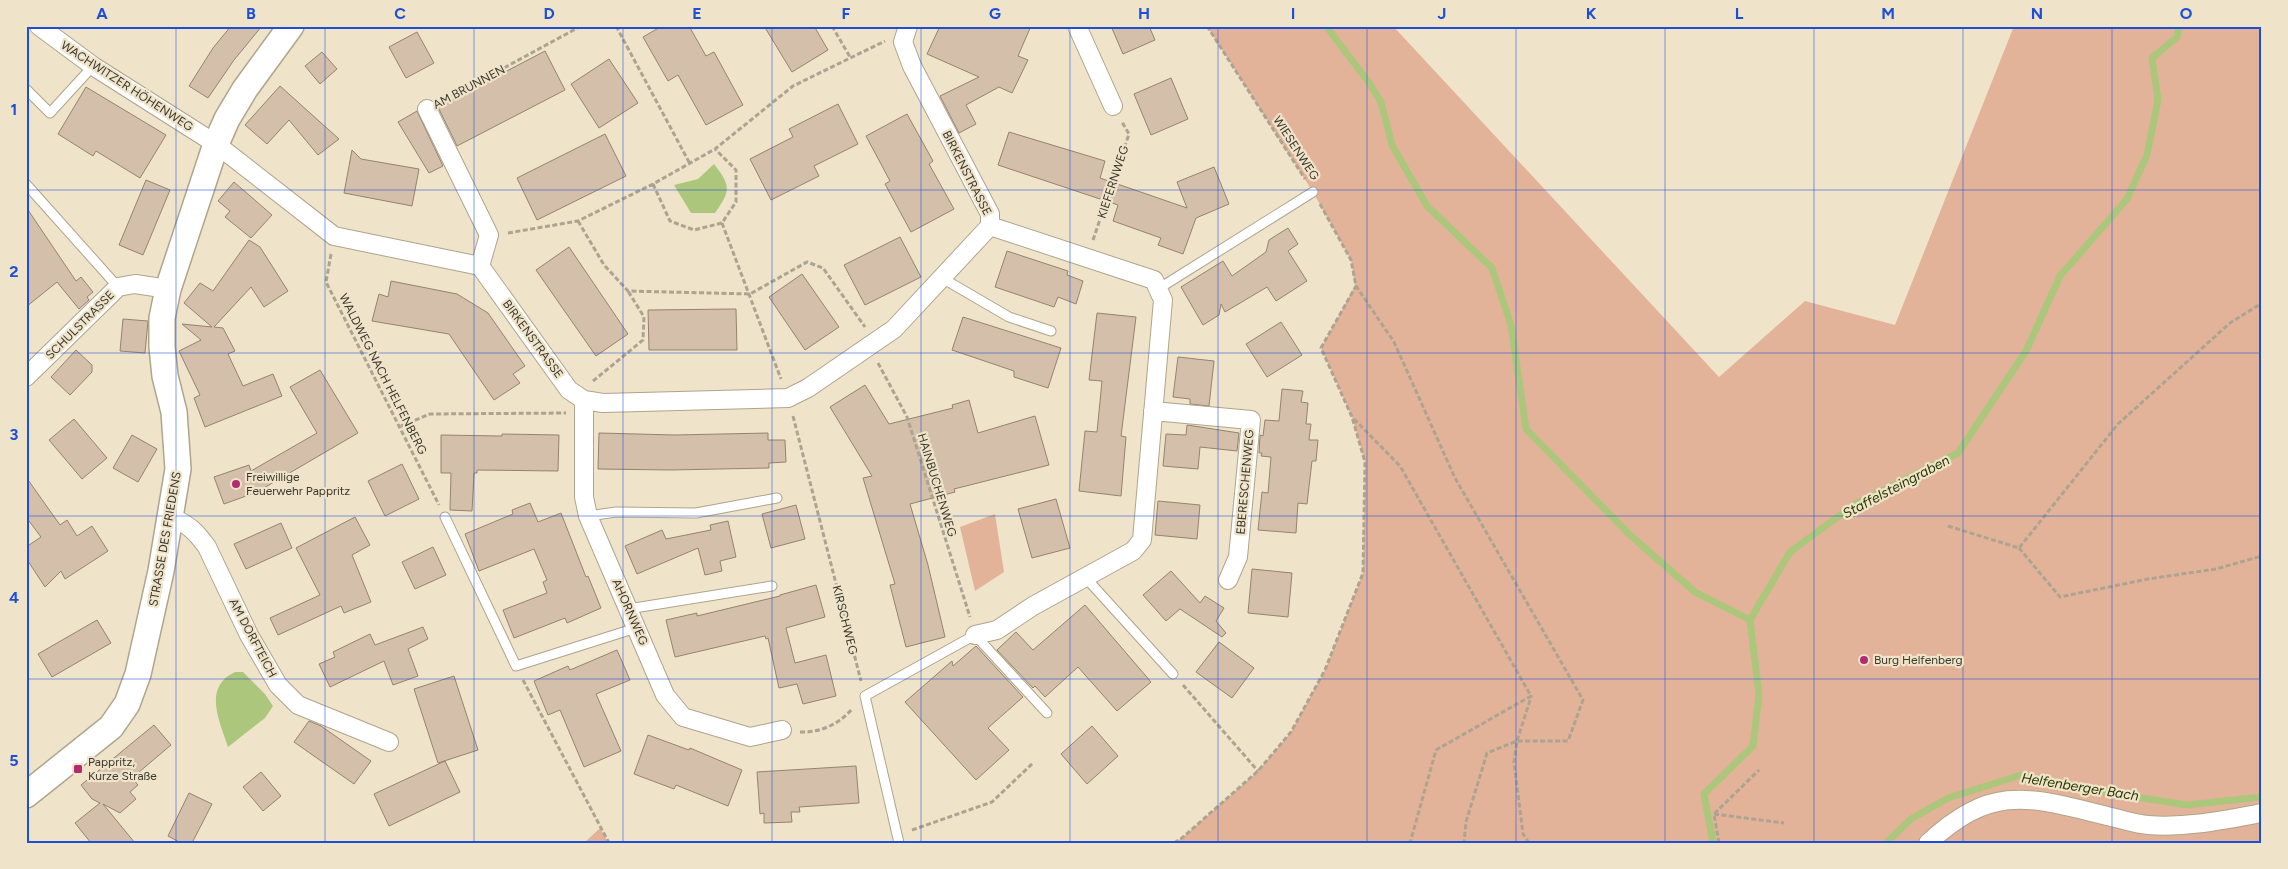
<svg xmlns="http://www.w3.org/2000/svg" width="2288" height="869" viewBox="0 0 2288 869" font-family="Figtree,sans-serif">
<rect width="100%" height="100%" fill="#efe4ca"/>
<path fill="#e3b399" d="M1207,26H1393L1719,377L1805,301L1895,325L2014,26H2262V843H1174L1182,838L1258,771L1291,732L1325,670L1363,573L1365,462L1352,417L1321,348L1355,286L1351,260L1313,192Z
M995,514L1004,572L975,591L960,527Z
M600,828L609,843H584Z"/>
<path fill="#acc77c" d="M714,164C731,186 731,190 715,213H691L674,185L698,179Z
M235,672H243L265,694L273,706L265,718L228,747C220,722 202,687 235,672Z"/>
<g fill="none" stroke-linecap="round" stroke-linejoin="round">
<path stroke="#acc77c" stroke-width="7" d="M1326,26L1370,84L1381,102L1392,145L1427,206L1492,268L1511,325L1526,429L1630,535L1695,592L1750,620
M1713,843L1704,794L1753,746L1759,695L1750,620L1790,552L1854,505L1958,453L2026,351L2060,276L2127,199L2147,155L2158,100L2152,58L2177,37L2179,26
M1886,843L1911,819L1948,798L2021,775L2104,792L2187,805L2262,797"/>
</g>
<path fill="#d3bfaa" stroke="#95836f" d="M231,26H262L234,60L208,98L189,86L213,48Z
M662,26H689L706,56L714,52L743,105L706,125L678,75L668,81L643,37Z
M764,26H814L828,50L792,72Z
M940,26H1031L1018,56L1028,60L1012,93L999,87L966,105L976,124L959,133L940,96L979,77L927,54Z
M1111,26H1149L1155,40L1123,54Z
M417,32L434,63L406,78L389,47Z
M545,51L565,90L457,146L438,107Z
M322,52L337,69L320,84L305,66Z
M609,59L638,103L599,128L571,84Z
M1171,78L1188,119L1151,135L1134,94Z
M280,86L339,139L318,155L289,120L267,144L245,125Z
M86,87L166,135L140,178L96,151L93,156L58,134Z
M838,104L858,144L814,166L819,176L771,200L750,159L793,137L789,129Z
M417,111L443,166L429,173L398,122Z
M907,114L933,161L929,164L954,209L911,232L885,184L890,181L866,136Z
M1009,132L1105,161L1100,178L1187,208L1177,182L1214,167L1229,204L1196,218L1183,254L1158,245L1161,238L1113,221L1118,205L998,165Z
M605,134L626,176L537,220L517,178Z
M352,150L361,159L419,169L412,206L344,193Z
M146,180L170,190L143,255L119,245Z
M234,182L272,215L251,238L225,217L230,211L218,201Z
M26,207L76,281L81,277L93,292L87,297L89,300L79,309L57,282L26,307Z
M1288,228L1298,244L1288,251L1307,281L1276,301L1267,287L1225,312L1221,304L1219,315L1203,325L1181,287L1223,261L1232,276L1266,252L1269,240Z
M900,237L921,277L865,305L844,265Z
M249,240L260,247L288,291L264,307L251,287L214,327L223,328L235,351L228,354L243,386L273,374L282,396L205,427L194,398L200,395L179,351L201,340L182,324L212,327L184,303L200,283L213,291Z
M569,247L628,334L596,356L536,270Z
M1007,251L1068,271L1067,275L1083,281L1076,304L1058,297L1054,307L995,287Z
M802,274L839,327L805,350L769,297Z
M391,281L457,294L488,313L525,366L513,374L520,383L494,400L449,334L372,321L379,294L388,297Z
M736,309L737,350H649L648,310Z
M1097,313L1136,317L1121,436L1126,437L1121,496L1079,491L1085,431L1097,432L1102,381L1089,380Z
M963,317L1061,348L1048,388L1014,377V371L952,350Z
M123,319L148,321L145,353L120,351Z
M1281,322L1302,355L1267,377L1246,344Z
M76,350L92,365V372L70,395L51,377Z
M1178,357L1214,361L1209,406L1190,404V399L1173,397Z
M320,370L358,433L257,492L224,504L214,477L249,465L251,471L317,433L290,387Z
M865,385L889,424L953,408L952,405L969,400L978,433L1035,416L1049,465L954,489L955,492L910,504L928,565L945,637L906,647L890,585L895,584L863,478L872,476L830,407Z
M1282,389L1303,391L1301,402L1308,403L1306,424H1311L1309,440H1318L1316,461H1312L1307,504L1298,503L1296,533L1258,530L1262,492L1268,493L1271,457L1261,456L1262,453H1259L1260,435L1263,436L1265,420L1279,421Z
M74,419L107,458L82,479L49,440Z
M1187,425L1239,433L1237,451L1200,447L1198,469L1163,466L1166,434L1186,435Z
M599,433L675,435L768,433V440H785L786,462L769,463V468L670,470L598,469Z
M502,434L559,435L558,471L477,470V473H474L472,511L450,510L451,473H441V435L502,436Z
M132,435L157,449L138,482L113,468Z
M402,464L419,499L385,516L368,481Z
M26,477L60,525L67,520L77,536L92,526L108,551L65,579L61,571L45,587L26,558V547L41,537L26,517Z
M1056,499L1070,548L1032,558L1018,509Z
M1158,501L1200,505L1197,539L1155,535Z
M530,503L538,522L561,513L586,577L588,576L601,608L567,623L565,618L514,638L503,610L547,593L543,582L547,580L534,549L479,571L465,534L513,514L512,510Z
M796,505L805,539L771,548L762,514Z
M355,517L370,545L352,555L371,602L344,613L341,606L278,635L270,618L320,595L296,548Z
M728,521L736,557L720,561L722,571L705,575L698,548L637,574L625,546L662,530L666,539L711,530L710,525Z
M281,523L292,548L246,569L234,544Z
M433,547L446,575L415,589L402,562Z
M1252,569L1292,573L1288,617L1248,613Z
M1171,571L1200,603L1205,596L1224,608L1216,621L1226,633L1222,637L1180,609L1166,621L1143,595Z
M816,585L825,617L786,628L795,663L826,655L836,696L803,704L797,684L779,688L768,638L766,639L765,636L675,657L666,620L697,613V616L780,596V595Z
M1085,605L1151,682L1117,711L1078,667L1045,697L1035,686L1033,688L997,650L1016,632L1033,650Z
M97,620L111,643L52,677L38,654Z
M423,627L428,639L408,649L418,676L393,685L384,661L330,687L319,664L335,657L333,652L370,634L375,645Z
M1219,642L1254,668L1232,698L1196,672Z
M976,646L1023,697L988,728L1009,750L976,780L905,702L952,661L953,666Z
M617,650L630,680L596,694L621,751L584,767L560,710L548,715L534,681L568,666L570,670Z
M454,676L478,750L438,763L414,689Z
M309,721L321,726L371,761L354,784L294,742Z
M154,725L171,745L132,778L138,785L130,792L136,799L120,813L103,804L135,843H91L75,823L100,803L92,799L81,785Z
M1092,726L1118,756L1087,784L1061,754Z
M648,735L689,750L690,748L742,770L728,806L676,785L674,789L634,774Z
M445,761L460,792L389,826L374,794Z
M856,766L859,803L799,807L800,812H791L792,822L764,823V813L760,814L757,772Z
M261,772L281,796L263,811L243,787Z
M189,793L212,804L192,843H181L168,836Z"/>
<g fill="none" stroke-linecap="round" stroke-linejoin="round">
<g stroke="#afa48c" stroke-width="11">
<path id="lane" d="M26,89L50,113L93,66
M26,184L118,287
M942,278L1009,317L1051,331
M1158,289L1313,192
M588,516L616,512L696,513L777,498
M445,517L516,666L636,628
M1086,578L1173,674
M628,609L772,586
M899,843L865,696L975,635L1047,713"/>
</g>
<g stroke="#afa48c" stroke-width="20">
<path id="street" d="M39,26L93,66L216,144L334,236L480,266L569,390L584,400L603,403L788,398L808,388L894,329L990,226V214L912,66L903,42L908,26
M1077,26L1113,106
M427,109L489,235L480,266
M26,377L118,287L135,284L168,289
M584,400V497L588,516L665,695L683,717L750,737L782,730
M1153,411L1251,420L1238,557L1228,580
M171,518C188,523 197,533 207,547L249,635L278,685L298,705L389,742
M975,635L997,630L1033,606L1133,551L1142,540L1163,300L1154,280L990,226
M1928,843C1993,783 2029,797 2107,816C2121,819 2135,824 2148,825C2187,828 2224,820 2262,813"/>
</g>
<g stroke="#afa48c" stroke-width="28">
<path id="secondary" d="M26,795L111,727L127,704L138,674L161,571L178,469L174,412L165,376L162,347V318L168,289L216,144L227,119L245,89L291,26"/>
</g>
<path stroke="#aca490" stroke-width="3" stroke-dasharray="5 2.5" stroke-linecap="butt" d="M616,26L689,162
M832,26L850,57
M1207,26L1305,179
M445,100L581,26
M653,184L670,221L694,230L722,223L736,202V170L715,149
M1320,204L1351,260L1356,286L1394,342L1455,478L1583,700L1568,741H1517L1487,753L1466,822L1464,843
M578,221L604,265L628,291L750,294L807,262L823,268L865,327
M722,223L781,379
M508,233L578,221L653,184L715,149L793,86L885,41
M1093,240L1129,134L1122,122
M331,254L326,282L439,505
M878,363L907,417L970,617
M593,381L643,340L644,317L628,291
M793,416L861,681
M1354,419L1400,466L1531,696L1436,750L1410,843
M401,426L430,414L566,413
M1948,526L2019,548L2118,424L2230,323L2262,303
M2019,548L2060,597L2148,579L2216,569L2262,556
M523,680L609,843
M1183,685L1258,771
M800,732C820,733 839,724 852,709
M1714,814L1784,823
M912,830L992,802L1033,763
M1174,843L1182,838L1258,771L1291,732L1325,670L1363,573L1365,462L1352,417L1321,348L1356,286
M1529,843L1523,834L1514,762L1517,741L1531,697
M1719,843L1714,814L1759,770"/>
<use href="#lane" stroke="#fff" stroke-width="9"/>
<use href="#street" stroke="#fff" stroke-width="18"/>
<use href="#secondary" stroke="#fff" stroke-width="25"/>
</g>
<path fill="none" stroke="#1d4ed8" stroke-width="1" stroke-opacity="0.55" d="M176,26V843M325,26V843M474,26V843M623,26V843M772,26V843M921,26V843M1070,26V843M1218,26V843M1367,26V843M1516,26V843M1665,26V843M1814,26V843M1963,26V843M2112,26V843M26,190H2262M26,353H2262M26,516H2262M26,679H2262"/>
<g fill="#b12b71" stroke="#efe4ca" stroke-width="2">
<circle cx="236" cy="484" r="5"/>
<circle cx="1864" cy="660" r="5"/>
<rect x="73" y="764" width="10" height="10" rx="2.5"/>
</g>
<g text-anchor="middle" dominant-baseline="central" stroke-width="4.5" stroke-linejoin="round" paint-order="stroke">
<g font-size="12" fill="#3b372d" stroke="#efe4ca">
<text transform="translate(127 86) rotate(33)">WACHWITZER HÖHENWEG</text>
<text transform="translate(469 87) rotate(-28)">AM BRUNNEN</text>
<text transform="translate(1296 148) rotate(57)">WIESENWEG</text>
<text transform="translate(967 173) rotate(63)">BIRKENSTRASSE</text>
<text transform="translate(1113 182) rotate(-72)">KIEFERNWEG</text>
<text transform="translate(80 325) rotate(-45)">SCHULSTRASSE</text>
<text transform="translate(533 339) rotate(54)">BIRKENSTRASSE</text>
<text transform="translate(383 374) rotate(63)">WALDWEG NACH HELFENBERG</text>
<text transform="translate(1245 482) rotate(-85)">EBERESCHENWEG</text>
<text transform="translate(937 485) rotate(73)">HAINBUCHENWEG</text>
<text transform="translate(165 539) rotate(-80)">STRASSE DES FRIEDENS</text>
<text transform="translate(630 612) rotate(66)">AHORNWEG</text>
<text transform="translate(845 620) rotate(76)">KIRSCHWEG</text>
<text transform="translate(253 638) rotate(62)">AM DORFTEICH</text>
</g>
<g font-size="12" fill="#3b372d" stroke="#efe4ca" text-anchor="start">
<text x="246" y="477">Freiwillige<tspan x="246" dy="14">Feuerwehr Pappritz</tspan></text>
<text x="1874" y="660">Burg Helfenberg</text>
<text x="88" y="762">Pappritz,<tspan x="88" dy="14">Kurze Straße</tspan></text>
</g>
<g font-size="14" font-style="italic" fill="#293900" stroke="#efe4ca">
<text transform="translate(1896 487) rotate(-28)">Staffelsteingraben</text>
<text transform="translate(2080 787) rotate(9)">Helfenberger Bach</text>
</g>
</g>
<rect width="2288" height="869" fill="none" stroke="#efe4ca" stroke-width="55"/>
<rect x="28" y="28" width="2232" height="814" fill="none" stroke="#1d4ed8" stroke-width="2"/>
<g font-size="16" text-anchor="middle" font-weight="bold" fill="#1d4ed8">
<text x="102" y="19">A</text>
<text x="251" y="19">B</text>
<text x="400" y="19">C</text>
<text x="549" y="19">D</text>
<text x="697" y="19">E</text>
<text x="846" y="19">F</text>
<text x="995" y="19">G</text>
<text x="1144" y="19">H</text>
<text x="1293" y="19">I</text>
<text x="1442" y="19">J</text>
<text x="1591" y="19">K</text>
<text x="1739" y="19">L</text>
<text x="1888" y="19">M</text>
<text x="2037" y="19">N</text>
<text x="2186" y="19">O</text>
<text x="14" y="115">1</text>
<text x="14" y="277">2</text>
<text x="14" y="440">3</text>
<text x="14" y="603">4</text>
<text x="14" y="766">5</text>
</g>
</svg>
